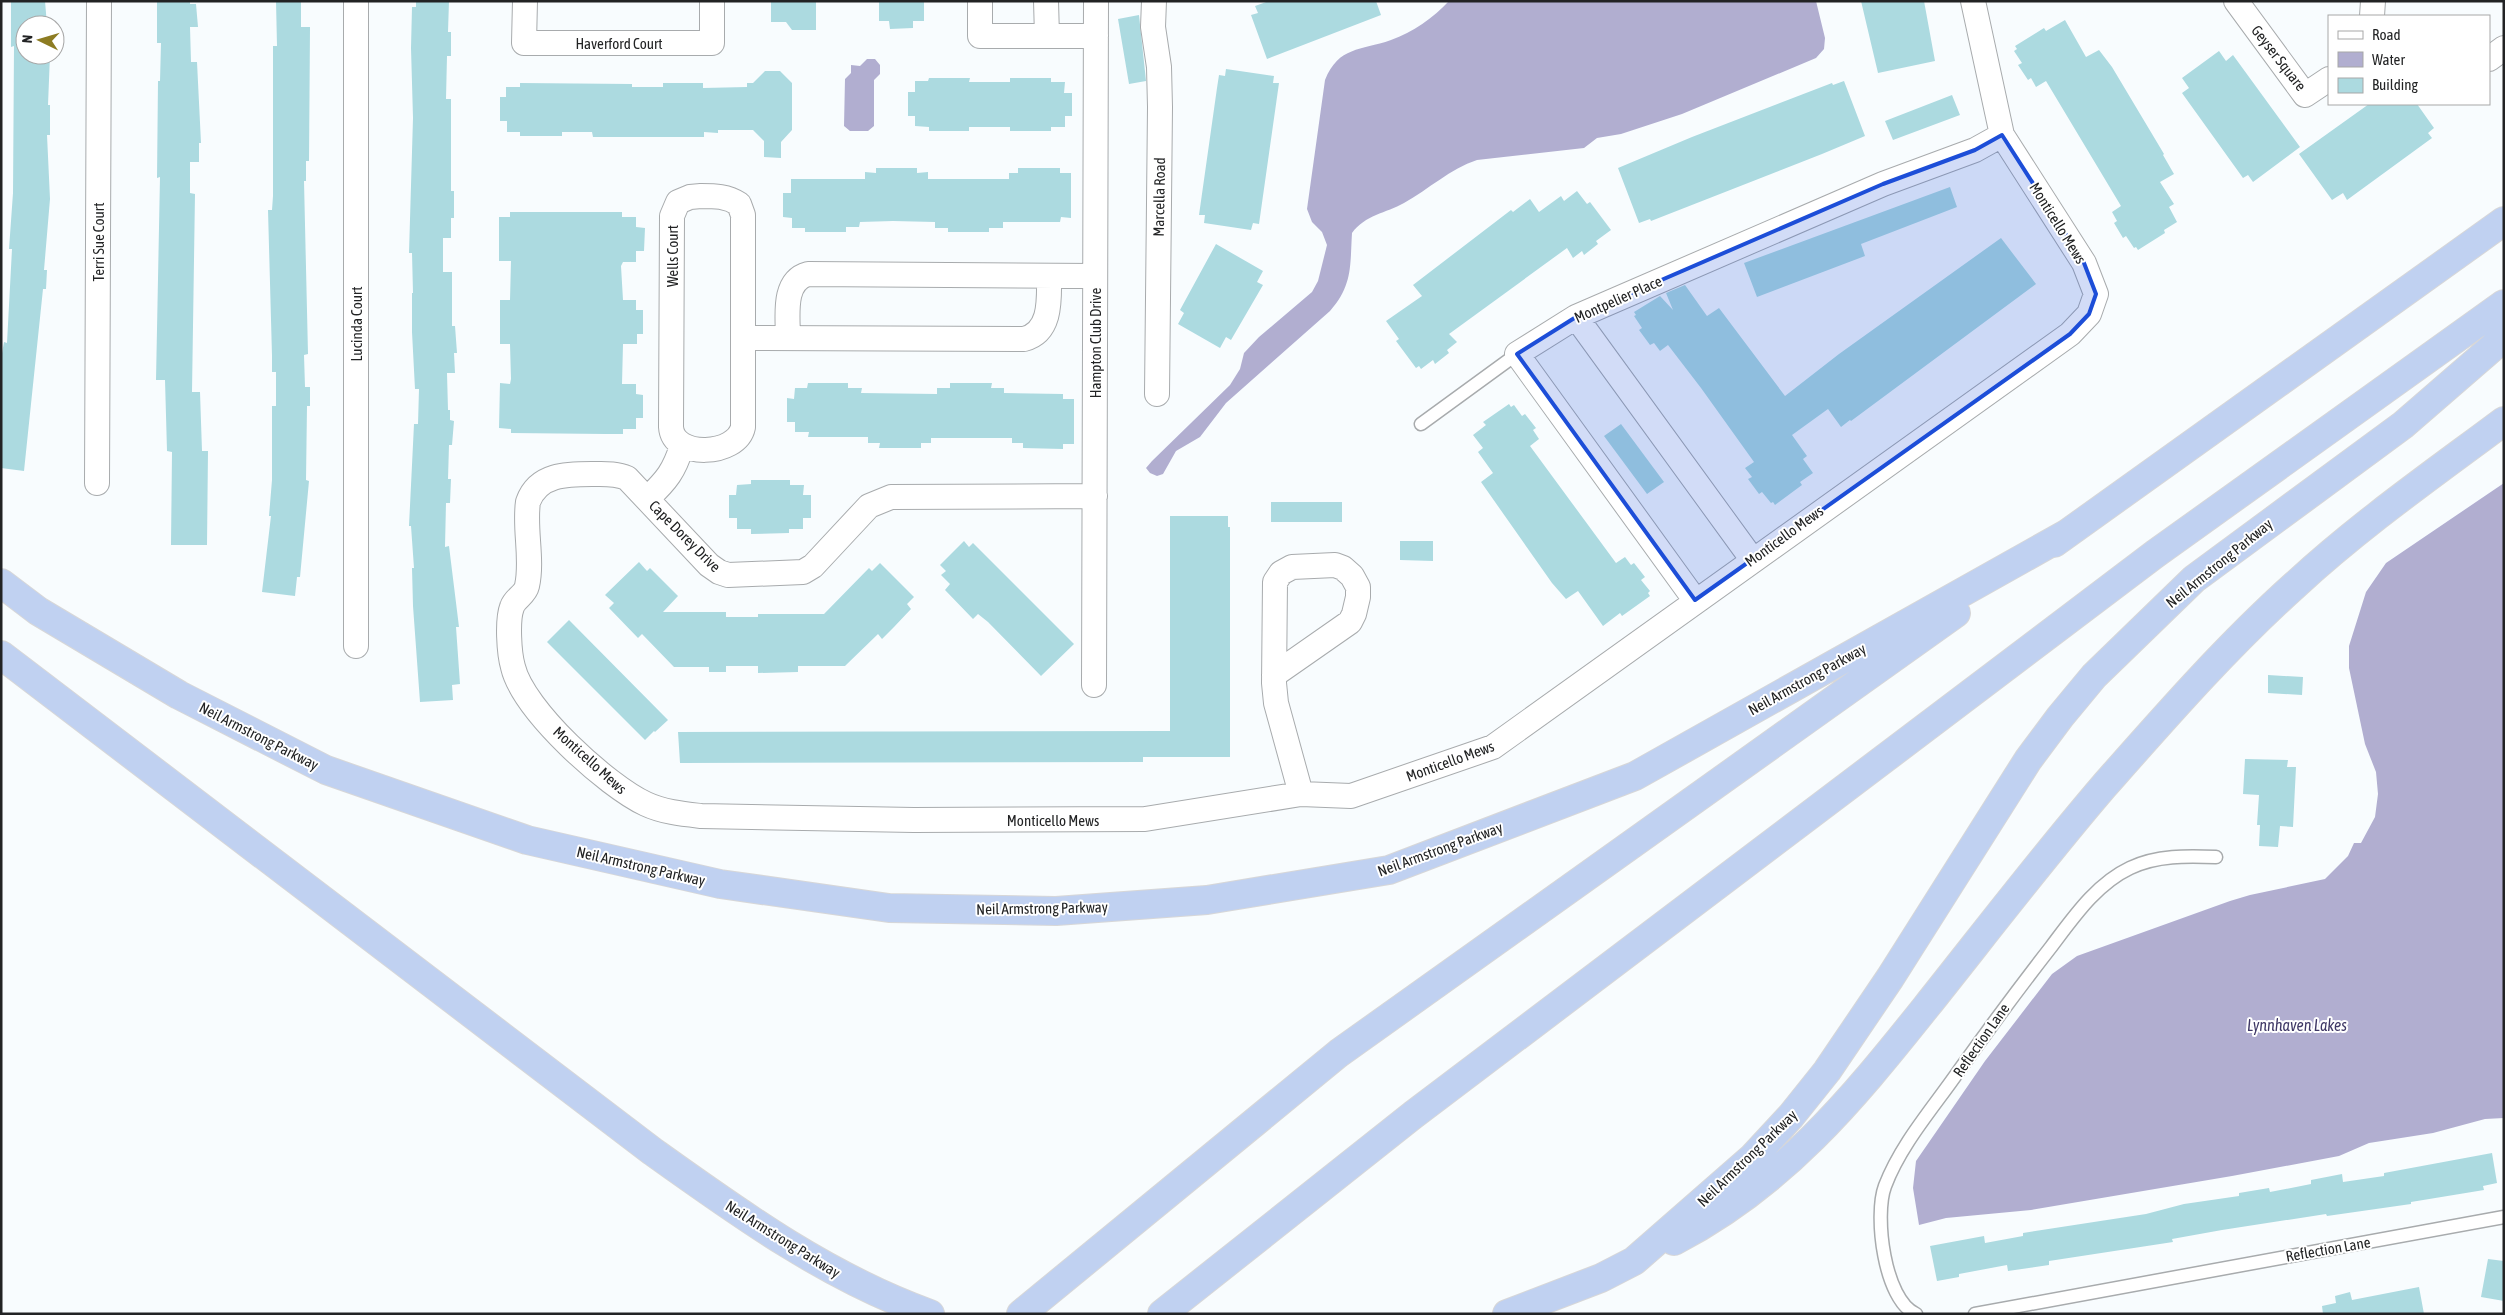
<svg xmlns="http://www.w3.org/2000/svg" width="2505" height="1315" viewBox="0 0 2505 1315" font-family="'Asap Condensed',sans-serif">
<rect width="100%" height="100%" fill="#f8fcfe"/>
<path fill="#b1aed0" d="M1449,1H1816L1825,38L1824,49L1816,58L1682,114L1621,134L1597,138L1584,148L1477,160C1450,169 1429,189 1404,203C1386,213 1365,215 1352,233C1350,265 1353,285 1330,311L1226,403L1200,437L1176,451L1163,474L1157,476L1150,473L1146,468L1152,461L1230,385L1240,369L1244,353L1259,337L1312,292L1318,281L1327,245L1322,232L1312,222L1307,209L1325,80C1339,46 1360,51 1391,40C1413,32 1433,18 1449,1Z
M867,59H875L880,65V74L874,80V126L868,131H850L844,126L845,79L851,73V65L860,66Z
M2504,483V1118L2485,1119L2433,1133L2369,1143L2339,1156L2232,1176L2031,1210L1946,1218L1919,1225L1913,1188L1916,1161L1985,1061L2052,974L2077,956L2230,901L2250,895L2325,879L2348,856L2354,843H2361L2375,817L2378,794L2376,772L2365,744L2349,668V646L2366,592L2386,563Z"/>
<path fill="#acdae0" d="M11,1H45L47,25H25V55H50L48,105H50V135H47L50,199L44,270H47L46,289H43L24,471L1,468V359L4,342L7,343L12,249H9L13,193L14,46L11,47Z
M157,1H190V4H196L198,27H190L191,62H197L201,143H199V162H190V193L195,194L192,392H200L202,451H208L207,545H171L172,452L167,451L165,380H156L160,177L157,178L158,81H160L161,43H157Z
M276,1H301V27H310L309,161H306V181H304L308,354L304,355L305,387H310V406H307L306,480L309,481L300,577H297L295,596L262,592L271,516H269L272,480V406H276V372H272V356L268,210H272L273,196V46H277Z
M416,1H449L448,32H451V56H447L446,99H451V191H454V218H451V238H443V272H452V326H455L457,353H454L455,373H447L448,410H450V420L454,421L452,445H449L448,479H451L450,503H446L445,547L449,546L459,627H456L460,684L452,685L453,700L420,702L413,606L412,568H414L411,526H409L414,424H418L419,389H415L412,332V293H413L412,253H409L413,118L411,48L412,7H416Z
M771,1H816V30H792L786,22H771Z
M879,1H924V21H913V28L890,29L889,21H879Z
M1269,1H1376L1381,15L1267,59L1251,15L1258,13L1255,6Z
M1861,1H1924L1935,61L1878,73Z
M1139,15L1146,81L1129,84L1118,19Z
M2065,20L2086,57L2099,50L2112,67L2164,154L2163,155L2174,174L2160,182L2174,204L2169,207L2177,222L2164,230L2165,233L2138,250L2136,247L2134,248L2126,236L2123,238L2114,223L2117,221L2112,212L2121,206L2046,81L2036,87L2031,78L2028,80L2018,65L2022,63L2014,51L2017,49L2015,46L2044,28L2046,31Z
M2219,51L2226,61L2233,55L2300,147L2253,182L2248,175L2243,178L2182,93L2189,88L2182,78Z
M1226,69L1274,76L1273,83H1279L1259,224L1253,223L1251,230L1204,223L1205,215H1199L1217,88L1219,75L1225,76Z
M765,71H780L792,83V130L781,142V158L764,157V141L753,130H718V133L704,132V137H593L592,132H562V136H520V132H507V121H500V97H506V87H520V83L632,84V87H663V83H703V88L747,87V83H753Z
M929,78H970L969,82H1010V78H1051V82H1065L1064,93H1072V116H1065V127H1051V131H1010V127H969V131H929V127L915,126V116H908V92H915V81H928Z
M1844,81L1865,136L1822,154L1651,221L1650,219L1639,223L1618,168L1692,137L1832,83L1833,85Z
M1952,95L1960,115L1893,140L1885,121Z
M2369,104H2417L2434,128L2428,133L2432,138L2347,200L2343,193L2332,200L2299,154Z
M876,168H917V173L928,172V179H1009V173H1018V168H1060V173H1071V218L1061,217L1060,222H1003V228H989V232H948V228H935V222L893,221L860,222L859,227H846V232H805V228H792V218L783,217V193H791V179H865V172L876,173Z
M1950,187L1957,207L1861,244L1865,256L1757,297L1744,263Z
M1577,191L1587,204L1590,202L1611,230L1596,241L1598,244L1584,255L1582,251L1573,258L1567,248L1449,334L1457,342L1447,350L1449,353L1435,364L1433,360L1421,369L1419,366L1416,368L1396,341L1399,339L1386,321L1422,296L1413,285L1511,210L1513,212L1530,199L1539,212L1561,196L1564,201Z
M510,212H622V217H636V227L645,228L644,251H636V262H623L621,266L623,300H636V310H643V334H637V344H623L622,384H636V394L643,395V418H636V429H623V434H606L511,433V429L499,428L500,383L510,384L511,379L510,344H500V300H510L511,261H499V217H510Z
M2001,238L2036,284L1851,421L1850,420L1841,427L1828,409L1792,435L1807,456L1803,459L1813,473L1800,482L1802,485L1775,505L1773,502L1771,503L1762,492L1759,494L1748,479L1752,477L1745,468L1754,462L1701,388L1668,345L1660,351L1654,343L1650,345L1639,330L1642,328L1634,316L1636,315L1634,312L1660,296L1673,310L1666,293L1685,285L1707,316L1719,308L1785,396L1839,354Z
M1216,244L1263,271L1257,282L1263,285L1231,340L1226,337L1220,348L1178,324L1184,313L1180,310Z
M808,383H848V388H862L861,393L937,394V388H950V383H992L991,388H1004V393L1063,394V399H1074V444H1063V449L1023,448V443H1012V438H931V443H921V448H879L880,443H868V437H808L809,432H795V422H787V398L794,399L795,388H807Z
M1509,404L1511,407L1514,405L1522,416L1525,414L1536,428L1533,430L1539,439L1530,446L1616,563L1625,557L1631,565L1634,563L1645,577L1641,580L1650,591L1648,593L1650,596L1622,616L1620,613L1603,626L1578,591L1566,599L1552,583L1481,482L1493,473L1478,452L1483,448L1473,435L1486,425L1483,422Z
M1621,424L1664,482L1647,494L1604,436Z
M751,480H790V485H804L803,495H811V518H803V529H789V533L751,534V529H737V518H729V495H736L737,485L751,484Z
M1271,502H1342V522H1271Z
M1170,516H1228V527H1230V757H1143V762L680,763L678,732L1170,731Z
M964,541L969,547L973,543L1074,644L1041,676L988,622L978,614L973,619L945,590L950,584L941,575L946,571L940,565Z
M1400,541H1433V561L1400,560Z
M639,562L647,571L650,568L678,596L663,612H726V617H758V614H824L869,568L872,571L880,563L914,597L907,604L911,609L894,627L882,639L878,634L845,666H798V672L758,673V666H726V672H709V667H674L642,634L638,638L609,608L614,603L605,595Z
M569,620L668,720L655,732L654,731L645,740L547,642Z
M2268,675L2303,677L2302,695L2268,693Z
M2245,759L2288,760L2287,767H2296L2293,827L2280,826L2278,847L2259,846L2260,825H2257L2259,795L2243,794Z
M2492,1153L2497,1183L2483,1186L2484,1190L2411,1202V1204L2327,1216L2326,1214L2222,1230L2172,1239L2173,1242L2049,1261V1265L2008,1271L2007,1265L1959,1274V1277L1937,1281L1930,1246L1984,1236L1985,1243L2023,1236V1233L2146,1214L2184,1204L2239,1196V1193L2269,1188L2270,1192L2311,1184V1180L2342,1174L2343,1182L2384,1176V1173Z
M2488,1259L2504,1261V1301L2481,1297Z
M2419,1287L2424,1314H2323L2322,1306L2336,1303L2335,1296L2350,1292L2352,1300Z"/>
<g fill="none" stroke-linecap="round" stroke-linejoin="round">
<g stroke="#a8abad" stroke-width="15">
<path id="lane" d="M1421,424L1517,354
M1916,1314C1884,1300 1874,1215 1885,1186C1901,1144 1933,1108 1958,1072C1988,1030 2019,988 2051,947C2073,918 2096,884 2130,868C2157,855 2187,856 2216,857
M1975,1314L2504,1217"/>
</g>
<g stroke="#a8abad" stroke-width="26">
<path id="street" d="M525,1L524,43H712V1
M980,1V36H1096
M1046,1L1047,36
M1154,1L1153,27L1159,67L1160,107L1157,394
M2236,1L2305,95L2329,79
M2372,16L2373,1
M2489,59L2504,48
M701,196C715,196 727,196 739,204L743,215V427C737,456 673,459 671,427L672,216L678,202L690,197Z
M1576,317L1752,559
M743,338L1024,339C1052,332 1049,298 1049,276
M788,338C788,317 782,281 808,274L1095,276
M97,483L99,1
M1095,496L891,497L869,506L813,566L803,572L728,575L719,572L709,565L627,478C616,473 604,474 592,474C567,474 538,474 528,502C524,529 533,559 527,586C525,595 515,598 512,607C507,620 509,653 513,667C523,710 607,786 646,804C663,812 683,814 701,816L914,820L1145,819L1301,794L1351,796L1493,747L2070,334L2089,314L2096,294L2084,263L2002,135L1973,1
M648,498C667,480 674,471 682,446
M1695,600L1517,354L1576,317L1883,184L1975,150L2002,135
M356,646V1
M1274,675L1350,622L1354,614L1358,597V587L1352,576L1343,568L1335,565L1292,567L1281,573L1275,582L1274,683L1276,703L1301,794
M1094,685L1096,1"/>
</g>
<g stroke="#d7d7d8" stroke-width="30">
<path id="highway" d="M2054,543L2504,221
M1,583L38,611L179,695L326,770L527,840L720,884L889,908L1056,911L1207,900L1389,870L1635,776L2068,533
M1,655L652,1151C740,1214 827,1277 930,1314
M1674,1241C1783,1184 1851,1101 1926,1007C1985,933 2043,857 2104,786C2165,717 2226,647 2295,585C2360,525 2433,474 2504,421
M1021,1314L1339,1053L1956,613
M1162,1314L1413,1115L2155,554L2504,304
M1507,1314L1601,1278L1634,1261L1753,1157L1791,1116L1827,1071L1890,978L2028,760L2060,717L2094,676L2194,579L2403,425L2493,347L2504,335"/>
</g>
<use href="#lane" stroke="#fff" stroke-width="12"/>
<use href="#street" stroke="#fff" stroke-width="24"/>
<use href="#highway" stroke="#c0d1f1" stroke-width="28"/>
</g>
<path fill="#1d4ed8" fill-opacity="0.2" stroke="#1d4ed8" stroke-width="4" stroke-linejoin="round" d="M2002,135L2084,263L2096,294L2089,314L2070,334L1695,600L1517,354L1576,317L1883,184L1975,150Z"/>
<g text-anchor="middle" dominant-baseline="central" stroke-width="4" stroke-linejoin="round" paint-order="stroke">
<g font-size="15" fill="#222324" stroke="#fff">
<text x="619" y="43">Haverford Court</text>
<text transform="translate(2279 58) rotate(52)">Geyser Square</text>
<text transform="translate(1159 197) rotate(-89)">Marcella Road</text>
<text transform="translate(2058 223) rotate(58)">Monticello Mews</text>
<text transform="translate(98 242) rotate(-90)">Terri Sue Court</text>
<text transform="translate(672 256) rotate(-90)">Wells Court</text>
<text transform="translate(1618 299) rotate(-24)">Montpelier Place</text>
<text transform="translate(356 324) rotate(-90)">Lucinda Court</text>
<text transform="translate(1095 343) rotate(-90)">Hampton Club Drive</text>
<text transform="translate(685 536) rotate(45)">Cape Dorey Drive</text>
<text transform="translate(1784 536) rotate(-36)">Monticello Mews</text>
<text transform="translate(2219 563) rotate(-39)">Neil Armstrong Parkway</text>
<text transform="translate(1807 679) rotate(-29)">Neil Armstrong Parkway</text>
<text transform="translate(259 736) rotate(27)">Neil Armstrong Parkway</text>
<text transform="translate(590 760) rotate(42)">Monticello Mews</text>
<text transform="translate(1450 761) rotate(-20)">Monticello Mews</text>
<text x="1053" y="820">Monticello Mews</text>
<text transform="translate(1440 849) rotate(-20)">Neil Armstrong Parkway</text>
<text transform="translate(641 866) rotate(13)">Neil Armstrong Parkway</text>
<text transform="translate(1042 908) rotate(-1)">Neil Armstrong Parkway</text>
<text transform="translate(1981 1040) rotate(-55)">Reflection Lane</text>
<text transform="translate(1747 1158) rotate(-44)">Neil Armstrong Parkway</text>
<text transform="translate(783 1239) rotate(32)">Neil Armstrong Parkway</text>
<text transform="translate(2328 1249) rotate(-10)">Reflection Lane</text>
</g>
<g font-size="16" font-style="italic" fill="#3e3765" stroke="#fff">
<text x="2297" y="1025">Lynnhaven Lakes</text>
</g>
</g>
<rect width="2505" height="1315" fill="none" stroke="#222324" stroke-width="5"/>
<rect x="2328" y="15" width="162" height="90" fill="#ffffff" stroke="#a7a7a7"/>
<rect x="2338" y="31" width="25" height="8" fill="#ffffff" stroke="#a7a7a7"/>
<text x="2372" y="40" font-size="15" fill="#222324">Road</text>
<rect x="2338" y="52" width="25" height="15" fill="#b1aed0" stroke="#a7a7a7"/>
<text x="2372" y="65" font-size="15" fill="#222324">Water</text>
<rect x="2338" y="78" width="25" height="15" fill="#acdae0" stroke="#a7a7a7"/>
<text x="2372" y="90" font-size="15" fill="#222324">Building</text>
<g transform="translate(40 40) rotate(275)"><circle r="24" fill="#ffffff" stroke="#a7a7a7"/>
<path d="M0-4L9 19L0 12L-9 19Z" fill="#8d7c22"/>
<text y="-8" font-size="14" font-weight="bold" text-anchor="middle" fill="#222324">N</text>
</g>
</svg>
